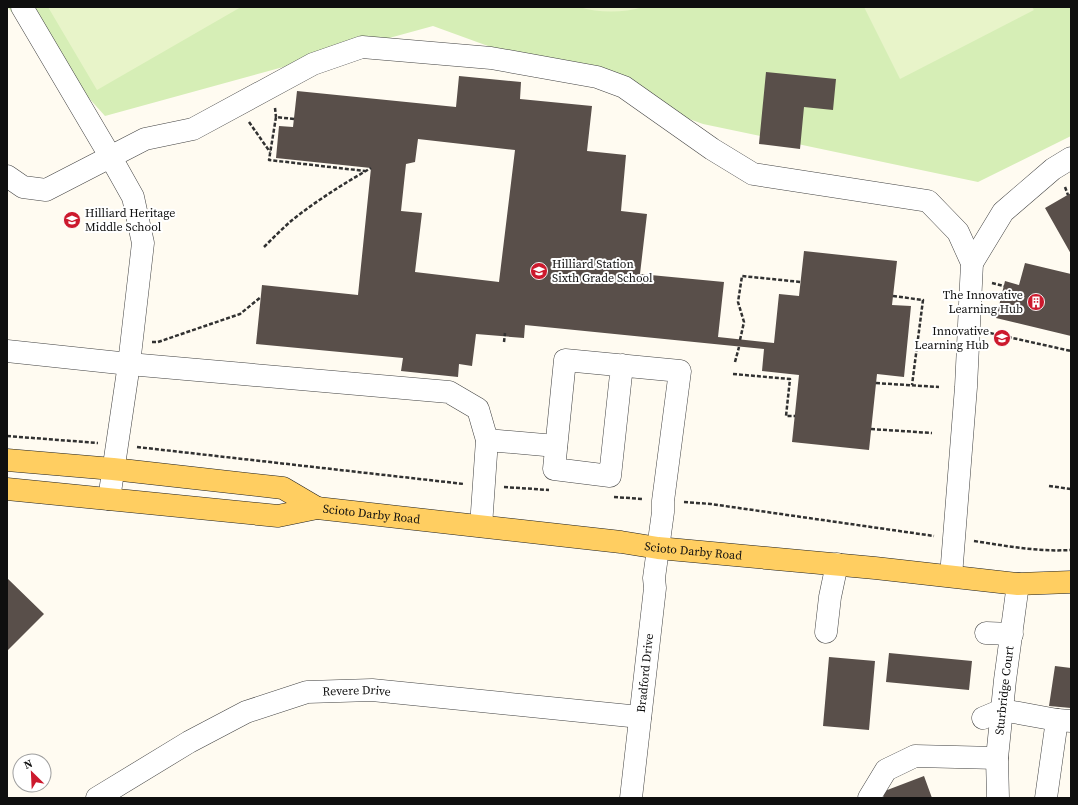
<svg xmlns="http://www.w3.org/2000/svg" width="1078" height="805" viewBox="0 0 1078 805" font-family="'Source Serif 4',serif">
<rect width="100%" height="100%" fill="#fffbf1"/>
<path fill="#d6eeb6" d="M7,7H1070L1071,9V136L978,182L703,124L433,26L105,116Z"/>
<path fill="#e8f4c9" d="M48,7H241L97,90Z
M579,7H643C623,13 599,13 579,7Z
M864,7H1032L1034,10L900,79Z"/>
<path fill="#594f4a" fill-rule="evenodd" d="M766,72L836,79L833,110L804,107L800,149L759,144Z
M459,76L521,82L520,99L592,106L587,151L626,155L621,211L647,214L640,274L724,282L718,337L774,343L779,294L799,296L804,251L897,261L892,305L911,306L904,377L877,374L869,450L792,442L799,375L762,371L764,349L525,325L524,338L476,334L472,366L459,364L458,377L401,371L403,358L256,344L262,285L358,295L371,168L276,158L279,126L293,127L297,91L456,107ZM418,139L515,150L499,282L415,272L422,213L401,211L406,164L415,162Z
M1071,193V254L1045,208Z
M1025,263L1071,274V336L996,318L1005,281L1019,285Z
M7,578L44,614L7,651Z
M889,653L972,661L969,690L886,682Z
M829,657L875,661L869,730L823,726Z
M1055,666L1071,668V708L1049,706Z
M924,776L932,798H884L882,792Z"/>
<g fill="none" stroke-linecap="round" stroke-linejoin="round">
<g stroke="#424242" stroke-width="23">
<g id="minor">
<path d="M22,7L110,156L133,197L143,243L129,364L109,499"/>
<path d="M7,176L23,187L46,190L145,139L193,129L313,64L362,47L491,58L597,77L624,87L712,149L753,174L928,201L958,232L972,263L966,387L951,576"/>
<path d="M972,263L1003,212L1053,169L1071,158"/>
<path d="M7,351L129,364L449,392L478,409L487,440L481,526"/>
<path d="M622,365L610,476L554,469L565,360L680,371L663,501V512L654,578L655,588L631,798"/>
<path d="M487,440L556,446"/>
<path d="M826,632L830,597L837,564"/>
<path d="M986,633L1012,634"/>
<path d="M983,718L1002,710L1057,720L1071,721"/>
<path id="s1" d="M97,798L189,742L246,712L307,692L372,690L640,717"/>
<path d="M869,798L886,770L915,756L997,758"/>
<path id="s2" d="M998,798L997,758L1005,680L1018,584"/>
<path d="M1046,798L1057,720"/>
</g>
</g>
<g stroke="#202020" stroke-width="23">
<g id="major">
<path d="M7,460L113,469L283,488L317,508"/>
<path id="s3" d="M7,489L278,516L317,508L621,542L658,548L875,568L1018,584L1071,582"/>
</g>
</g>
<path stroke="#313131" stroke-width="2.5" stroke-dasharray="4 2" stroke-linecap="butt" d="M275,108L276,117
M294,119L276,117L269,160L365,171
M249,122L270,152
M1065,187L1068,195
M264,247C273,238 282,229 291,221C316,201 343,184 371,168
M992,283L1004,286
M893,296L923,300L912,385
M990,333L1071,351
M740,340L744,322L738,302L742,276L801,282
M152,342H158L240,314L261,297
M504,342L505,333
M735,362L739,347
M733,374L790,379L786,416H795
M876,383L939,387
M871,429L932,433
M7,436L98,443
M137,447L464,484
M1049,486L1071,489
M504,487L549,490
M614,497L643,499
M684,502L711,504L934,536
M974,541C1007,546 1038,552 1071,550"/>
<use href="#minor" stroke="#fff" stroke-width="22"/>
<use href="#major" stroke="#ffce61" stroke-width="22"/>
</g>
<defs>
<g id="school-disc" transform="scale(0.9)"><circle r="9.5" fill="#cc192d" stroke="#fff"/><path d="M0-5L7-2L0 1L-7-2ZM-4 1L0 2.5L4 1V4Q0 6-4 4Z" fill="#fff"/></g>
<g id="building-disc" transform="scale(0.9)"><circle r="9.5" fill="#cc192d" stroke="#fff"/><path d="M-4-6H4V6H1V3H-1V6H-4ZM-2.5-4.3h1.7v1.8h-1.7ZM.8-4.3h1.7v1.8H.8ZM-2.5-1h1.7V.8h-1.7ZM.8-1h1.7V.8H.8Z" fill="#fff"/></g>
</defs>
<g fill-rule="evenodd">
<use href="#school-disc" x="72" y="220"/>
<use href="#school-disc" x="539" y="271"/>
<use href="#building-disc" x="1036" y="302"/>
<use href="#school-disc" x="1002" y="338"/>
</g>
<g text-anchor="middle" dominant-baseline="central" stroke-width="4" stroke-linejoin="round" paint-order="stroke">
<g font-size="12" fill="#0f0f0f" stroke="#fff" text-anchor="start">
<text x="85" y="213">Hilliard Heritage<tspan x="85" dy="14">Middle School</tspan></text>
<text x="552" y="264">Hilliard Station<tspan x="552" dy="14">Sixth Grade School</tspan></text>
<text x="1023" y="295" text-anchor="end">The Innovative<tspan x="1023" dy="14">Learning Hub</tspan></text>
<text x="989" y="331" text-anchor="end">Innovative<tspan x="989" dy="14">Learning Hub</tspan></text>
</g>
<g font-size="12" fill="#0f0f0f" stroke="#fff">
<text stroke="none"><textPath href="#s3" startOffset="367">Scioto Darby Road</textPath></text>
<text stroke="none"><textPath href="#s3" startOffset="691">Scioto Darby Road</textPath></text>
<text transform="translate(645 673) rotate(-84)">Bradford Drive</text>
<text stroke="none"><textPath href="#s2" startOffset="108">Sturbridge Court</textPath></text>
<text stroke="none"><textPath href="#s1" startOffset="286">Revere Drive</textPath></text>
</g>
</g>
<rect width="1078" height="805" fill="none" stroke="#0f0f0f" stroke-width="16"/>
<g transform="translate(32 773) rotate(336)"><circle r="19" fill="#ffffff" stroke="#9f9f9f"/>
<path d="M0-3L7 15L0 10L-7 15Z" fill="#cc192d"/>
<text y="-6" font-size="11" font-weight="bold" text-anchor="middle" fill="#0f0f0f">N</text>
</g>
</svg>
